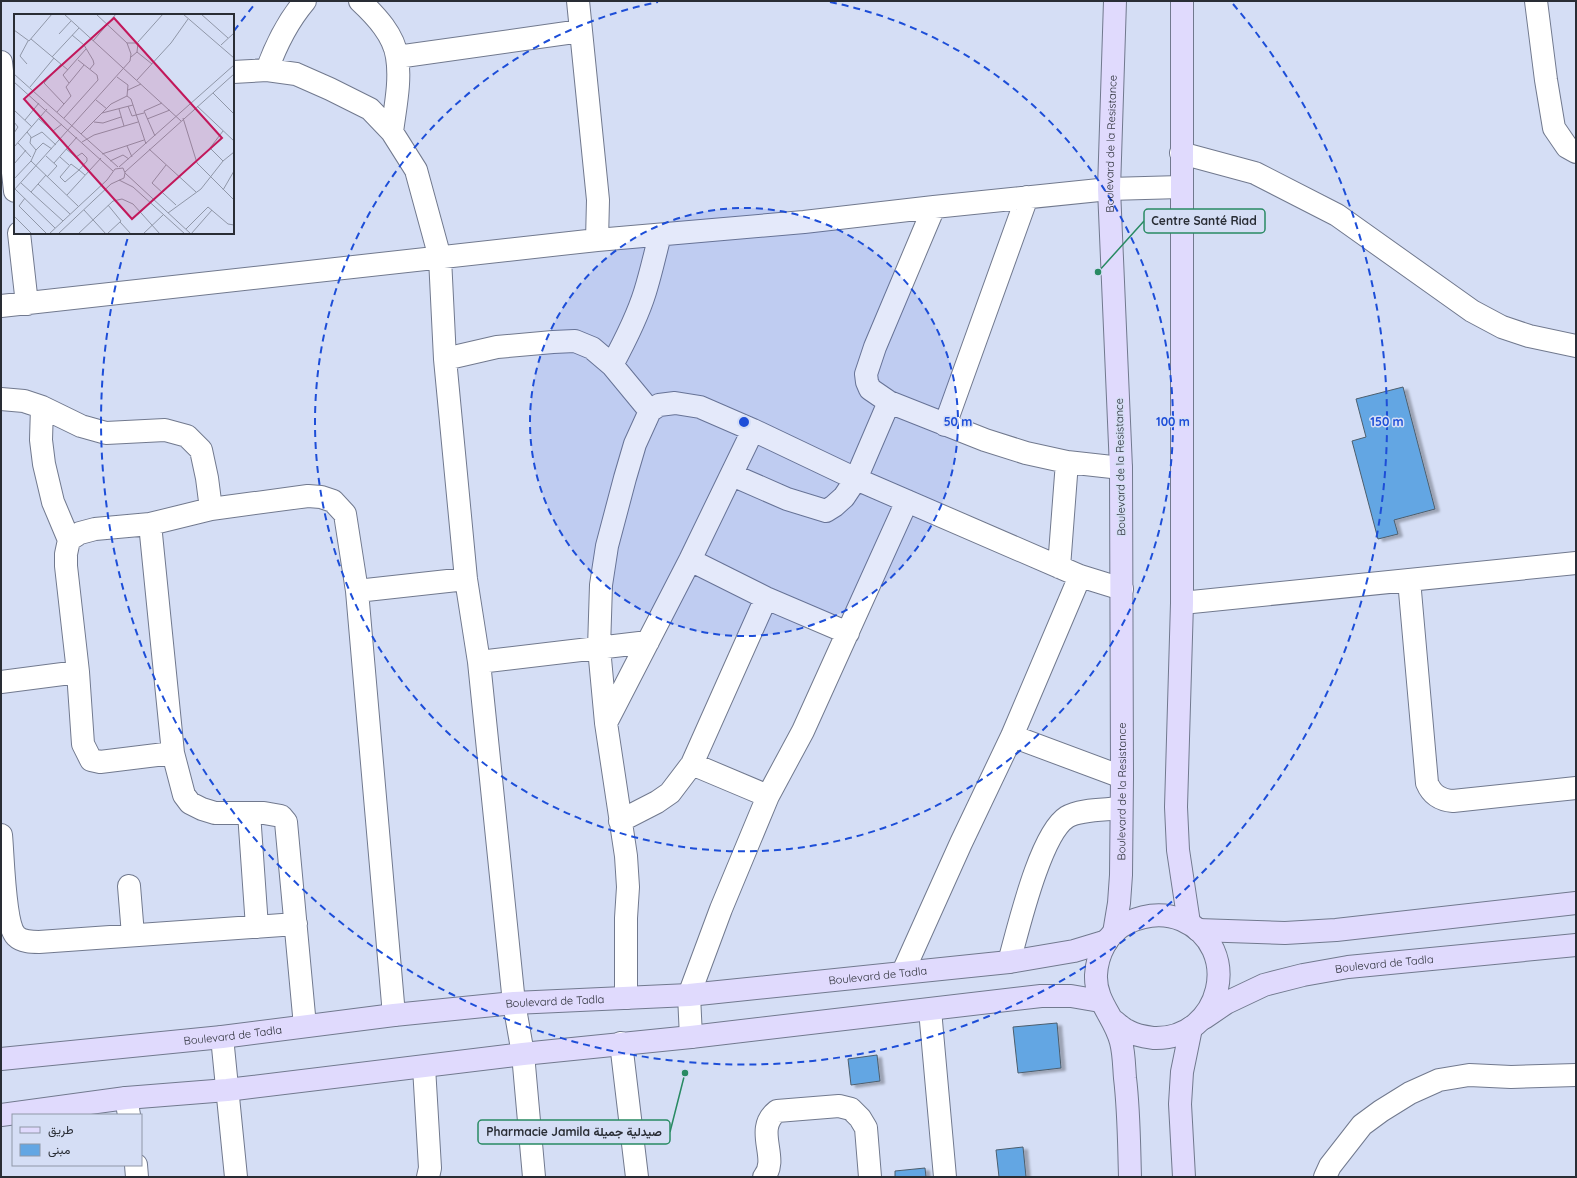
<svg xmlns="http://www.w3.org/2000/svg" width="1577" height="1178" viewBox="0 0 1577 1178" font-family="Quicksand,Vazirmatn,sans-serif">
<defs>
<filter id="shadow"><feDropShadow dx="4.5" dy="2.5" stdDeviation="1" flood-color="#0004"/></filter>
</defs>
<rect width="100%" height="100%" fill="#d5def5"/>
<path fill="#63a6e3" stroke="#4d5e6d" filter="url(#shadow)" d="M1403,387L1435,509L1394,520L1398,534L1378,539L1352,441L1366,437L1356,399Z
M1057,1023L1061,1068L1018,1073L1013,1027Z
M877,1055L880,1081L851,1085L848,1059Z
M1023,1147L1026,1177H999L996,1150Z
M925,1168L926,1177H895V1171Z"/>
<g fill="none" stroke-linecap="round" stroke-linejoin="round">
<g stroke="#71798e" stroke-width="24">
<path id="minor" d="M360,1C376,16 394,35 397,57C401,81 395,108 392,132
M578,1L598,200L597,240
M1536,1L1546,80L1554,128L1567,147L1576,152
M397,57L581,31
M1,62L15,191
M267,70C276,45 288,21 305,1
M233,72L267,70L296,74L330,89L370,109L392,132L416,170L440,258L445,359L466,579L479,662L514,1003L523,1054L534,1177
M1181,153L1255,173L1337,215L1472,311L1502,327L1529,336L1576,346
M934,207L875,347L866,374L867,382L870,389L889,402L985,440L1026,453L1067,462L1121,468
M19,233L27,304
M1,306L597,240L804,222L934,207L1109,189L1181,187
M445,359L497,347L553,342L575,341L592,348L612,365L650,411
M612,365C625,341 637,318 645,292C651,273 655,254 660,235
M1,399L24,401L42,407L81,426L106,433L165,430L187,436L201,450L207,478L211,509
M42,407L41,440L44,464L53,502L69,540L66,554V566L78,672L83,744L91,760L100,762L173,753
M945,425L1027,197
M732,475L787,499L826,511L834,506L844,497L856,479L889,402
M150,524L173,753L184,795L190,803L202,809L215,813H264L281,816L286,822L305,1026
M69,540L80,533L95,529L150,524L211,509L308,496L321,497L333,501L345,514L357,591L394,1015
M690,560L766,598L848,633
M1059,567L1067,462
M1409,580L1427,783C1432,795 1440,800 1453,801L1576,788
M357,591L466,579
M1182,603L1576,563
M479,662L648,642
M1,682L78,672
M606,723L690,560L753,430
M1012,736L1122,777
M692,764L768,796
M249,813L257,927
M620,821L657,802L670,793L692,764L766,598
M1,835C3,854 4,924 16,936C22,942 32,942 39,942L296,924
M129,886L133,935
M1009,962C1018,930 1040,834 1067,817C1080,809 1106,810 1121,808
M903,972L961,843L1012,736L1080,576
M626,998V918L628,887L626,856L606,723L599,648L601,585L607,546L625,478L635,444L650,411L659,405L675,403L700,407L753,430L856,479L1080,576L1122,589
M930,1010L945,1177
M222,1037L236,1177
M691,1037L689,995L721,909L768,796L803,731L907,501
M621,1043L637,1177
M424,1067L430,1168L428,1177
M126,1098L129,1115
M136,1165L137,1177
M764,1177C780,1158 753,1130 777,1111L839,1106L851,1109L860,1118L866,1128L870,1177
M1325,1177L1330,1166L1362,1125L1381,1111L1410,1093L1439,1080L1469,1075L1511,1077L1576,1075"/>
</g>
<g stroke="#71798e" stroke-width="24">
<g id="secondary">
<path d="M1182,1V603L1176,807L1178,850L1189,923"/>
<path d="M1198,930L1285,933L1336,930L1576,903"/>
<path id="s1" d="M1114,933L1119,903L1121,875L1122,777L1121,468L1109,189L1115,1"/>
<path id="s2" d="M1204,1018L1226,1003L1264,985L1303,975L1348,967L1576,945"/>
<path d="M1114,1021C1118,1024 1123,1029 1128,1031C1136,1036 1146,1037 1154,1038C1222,1040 1244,947 1182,920C1163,912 1144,915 1127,923C1107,933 1097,955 1096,975C1095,1002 1115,1017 1121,1042C1124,1053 1124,1066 1125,1078C1129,1111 1129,1144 1130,1177"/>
<path id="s3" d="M1,1059L222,1037L394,1015L514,1003L689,995L1009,962L1074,951L1107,941"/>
<path d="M1,1115L126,1098L227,1090L523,1054L691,1037L1041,996H1071L1100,1001"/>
<path d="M1184,1177L1180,1104L1182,1072L1191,1028"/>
</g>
</g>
<use href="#minor" stroke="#fff" stroke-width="22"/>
<use href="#secondary" stroke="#e0dafd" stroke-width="22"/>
</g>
<circle cx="744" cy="422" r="214" fill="#1d4ed8" fill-opacity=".12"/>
<g fill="none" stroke="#1d4ed8" stroke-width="2" stroke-dasharray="7 5">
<circle cx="744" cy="422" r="214"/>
<path d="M830 2A429 429 0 1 1 658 2"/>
<path d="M234 31A643 643 0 0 1 255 4M1233 4A643 643 0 1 1 129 234"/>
</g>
<g text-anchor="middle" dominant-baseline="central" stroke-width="3" stroke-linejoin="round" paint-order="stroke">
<g font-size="11" fill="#292d35" stroke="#d5def5">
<text stroke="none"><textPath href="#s1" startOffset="790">Boulevard de la Resistance</textPath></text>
<text transform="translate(1120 467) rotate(-91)">Boulevard de la Resistance</text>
<text stroke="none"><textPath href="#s1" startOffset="142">Boulevard de la Resistance</textPath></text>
<text stroke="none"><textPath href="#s2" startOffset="191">Boulevard de Tadla</textPath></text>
<text stroke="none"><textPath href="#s3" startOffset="881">Boulevard de Tadla</textPath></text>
<text stroke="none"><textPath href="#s3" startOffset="557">Boulevard de Tadla</textPath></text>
<text stroke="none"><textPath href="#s3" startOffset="233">Boulevard de Tadla</textPath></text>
</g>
</g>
<g transform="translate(14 14)">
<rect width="220" height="220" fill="#d5def5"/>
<path fill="none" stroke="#9097a8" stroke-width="1" d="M50,0L167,107M169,0L220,44M187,0L214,24M0,16L15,27L38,0M45,20L57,7M58,21L70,31L79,46L80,50L76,55M17,25L54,56M79,27L102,0M124,28L149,0M113,29H124L123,38L117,43M207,31L220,19M123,38L138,50M38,43L65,14M13,50L6,42L14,27M47,50L30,69L50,90M0,60L104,153M103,63L114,71L113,82M123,66L157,29L174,5M0,68L99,157M55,69L49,61L72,35M16,73L40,44M114,76L127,70M199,79L220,100M82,86L93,95M114,92L118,102L130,99M183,92L220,127M105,95L110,112M0,96L18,113M43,98L57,82L52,73L70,51M88,99L119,91M50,104L84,66L83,61L64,46M169,104L183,149L220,186M25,105L39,117L48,110M133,105L156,96M11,106L25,89M0,108L4,113L0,119M80,108L89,109L107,103M209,117L196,134L209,147M67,120L97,90L113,82L117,85L132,130M141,122L130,97L148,89M17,124L28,118L42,131M68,128L80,121L124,108M4,129L17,143M113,132L118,143M0,133L33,95M52,135L62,143L68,139L73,144V147L65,156L71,161M135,135L182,178M22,136L29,129L38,135M88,140L130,126M32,142L43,152L33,163M46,143L55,151M17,147L64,192M96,147L109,141L115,145M40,149L63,123M0,150L12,136M57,150L65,156L51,168L46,163ZM152,151L138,169L162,191M105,153L220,51M111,158L220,60M111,159L177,220M0,165L17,147L22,136L16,129L17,123L13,118M105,166L119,173L171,220M7,169L49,207M24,170L56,200M1,175L41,214M0,176L116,47L117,40L113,29L82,0M209,176L220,157M17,178L32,161M53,181L87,144M11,184L5,192L33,220M70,196L92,220M154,199L187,175L209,147L220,138M0,202L18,220M106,208L117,220M172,215L194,193L214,210L220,211M35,220L93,166L101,155L109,154L111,159L110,164L97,170L44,220M64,220L99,187L108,185L119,190L146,220M93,220L107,207L94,191M129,220L149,201M177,220L198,196"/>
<path fill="#c2185b" fill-opacity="0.15" stroke="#c2185b" stroke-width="2" d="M100,4L208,124L118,205L10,85Z"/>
<rect width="220" height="220" fill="none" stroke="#292d35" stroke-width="2"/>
</g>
<circle cx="744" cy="422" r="6" fill="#1d4ed8" stroke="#d5def5" stroke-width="2"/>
<g font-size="12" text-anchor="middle" font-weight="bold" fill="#1d4ed8" stroke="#d5def5" stroke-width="3" stroke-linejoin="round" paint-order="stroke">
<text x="958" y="426">50 m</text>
<text x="1173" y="426">100 m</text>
<text x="1387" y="426">150 m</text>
</g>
<path fill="none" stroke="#298a63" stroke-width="1.5" d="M1098 272L1144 221M685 1073L670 1132"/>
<g fill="#298a63" stroke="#d5def5" stroke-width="1.5">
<circle cx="1098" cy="272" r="4"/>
<circle cx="685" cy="1073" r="4"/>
</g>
<g fill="#d5def5" stroke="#298a63" stroke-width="1.5">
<rect x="1144" y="209" width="121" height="24" rx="4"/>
<rect x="478" y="1120" width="192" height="24" rx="4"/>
</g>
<g font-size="12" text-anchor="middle" font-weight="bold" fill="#292d35">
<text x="1204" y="225">Centre Santé Riad</text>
<text x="574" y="1136">Pharmacie Jamila صيدلية جميلة</text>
</g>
<rect width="1577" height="1178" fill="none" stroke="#292d35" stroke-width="4"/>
<rect x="12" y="1114" width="130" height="52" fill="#d5def5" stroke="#9097a8"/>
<rect x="20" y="1127" width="20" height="6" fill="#e0dafd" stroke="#9097a8"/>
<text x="48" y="1134" font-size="12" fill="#292d35">طريق</text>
<rect x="20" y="1144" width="20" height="12" fill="#63a6e3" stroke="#9097a8"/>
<text x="48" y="1154" font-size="12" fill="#292d35">مبنى</text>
</svg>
